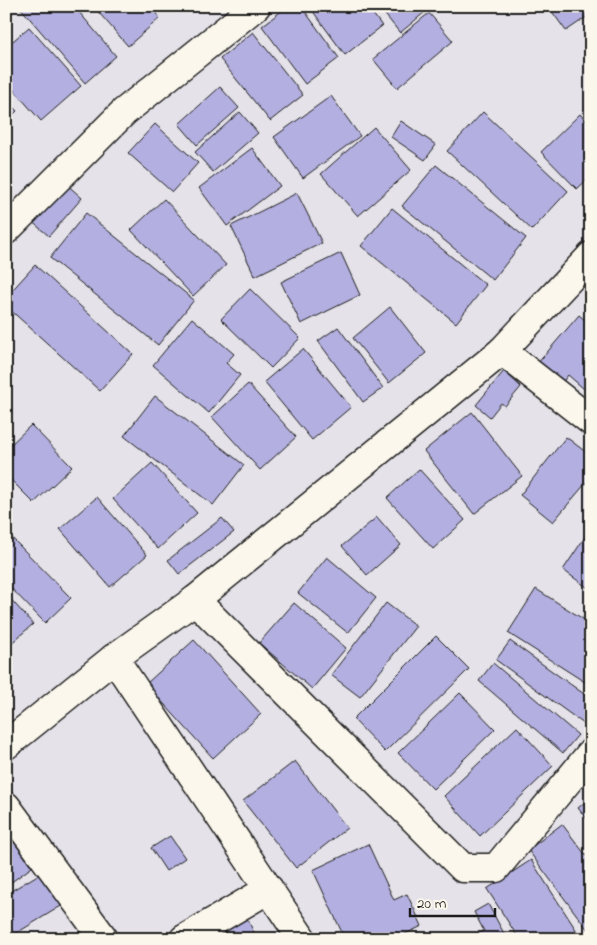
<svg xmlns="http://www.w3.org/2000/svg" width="597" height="945" viewBox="0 0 597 945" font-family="'Indie Flower',sans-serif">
<rect width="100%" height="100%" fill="#e5e2e9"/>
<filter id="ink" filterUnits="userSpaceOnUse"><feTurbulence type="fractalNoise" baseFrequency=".02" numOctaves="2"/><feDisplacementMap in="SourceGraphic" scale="10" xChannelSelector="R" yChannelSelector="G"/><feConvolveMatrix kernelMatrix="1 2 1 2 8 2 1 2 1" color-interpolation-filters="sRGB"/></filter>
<g filter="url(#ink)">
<path fill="#b3b0e1" stroke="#1c1c1c" d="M19,6H74L116,56L85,83Z
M93,6H151L160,18L128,46Z
M288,6H301L339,58L305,84L262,26Z
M309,6H367L382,26L345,55Z
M378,6H432L400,33Z
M548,6H591V14L566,31Z
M429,13L453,41L397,88L373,59Z
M29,27L81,86L41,121L6,81V47Z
M253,32L303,95L270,121L220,59Z
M220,87L239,108L197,145L179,124Z
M331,96L360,136L303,178L274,137Z
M6,100L17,111L6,121Z
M240,112L258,133L213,172L195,152Z
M483,112L568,191L532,230L447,151Z
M580,114L591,126V176L577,189L541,152Z
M401,121L436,145L425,160L391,137Z
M155,124L198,163L172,192L128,153Z
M374,127L411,170L358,216L321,174Z
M252,148L280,186L227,226L199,188Z
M436,165L526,238L493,280L402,206Z
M64,182L82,198L49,236L30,220Z
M297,193L322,243L255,276L231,226Z
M164,199L226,265L193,296L131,230Z
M392,208L486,285L456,323L361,246Z
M86,213L194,300L158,345L50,258Z
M341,253L360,295L301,324L281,282Z
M35,265L133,354L100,391L6,306V297Z
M250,289L300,338L271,368L221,319Z
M390,307L426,353L389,383L353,338Z
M579,315L591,325V395L568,375L561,384L537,364Z
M192,318L234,354L226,363L240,375L209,413L153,365Z
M338,327L383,388L363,402L318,341Z
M303,349L351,407L312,440L264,382Z
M504,371L521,387L505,406L501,403L490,417L476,405Z
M248,384L296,437L260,470L212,417Z
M155,396L244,465L213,505L124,436Z
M472,412L522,476L474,514L424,451Z
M31,425L72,467L34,503L6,475V449Z
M566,437L591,456V477L553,522L520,495Z
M152,463L197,513L158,549L113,499Z
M419,469L465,520L433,549L387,498Z
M97,497L147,555L110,587L60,529Z
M377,517L401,545L367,575L342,546Z
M222,518L234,532L179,574L168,560Z
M591,528V590L563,570Z
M12,538L71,598L45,623L6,583V544Z
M327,557L376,598L348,633L298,593Z
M536,589L591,624V686L508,633Z
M6,594L33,624L6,648Z
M294,603L346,648L312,689L259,643Z
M386,603L416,626L360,697L331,675Z
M436,636L469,669L385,752L353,719Z
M194,640L261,714L213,758L146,684Z
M510,641L591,699V714L584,724L496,660Z
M493,663L578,735L563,753L479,681Z
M460,693L495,729L433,789L398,753Z
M517,727L553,766L480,836L444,796Z
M295,761L347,828L296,868L243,801Z
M591,797V824L578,808Z
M562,824L591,862V934L528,850Z
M6,831L32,867L6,886Z
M170,836L185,858L166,871L151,848Z
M368,844L394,900L407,894L422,926L395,939H345L313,870Z
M531,860L582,939H519L487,889Z
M46,870L66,903L10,937L6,931V894Z
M488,904L507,939H469L484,931L474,912Z
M247,918L257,939H215L213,935Z"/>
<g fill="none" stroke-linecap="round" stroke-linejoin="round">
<g stroke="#1c1c1c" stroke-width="31">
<path id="minor" d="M6,230L124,112L256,6
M502,351L591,421
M195,600L463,868H496L591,753
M114,658L302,939
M6,806L104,939
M184,939L269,889"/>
</g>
<g stroke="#1c1c1c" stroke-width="31">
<path id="tertiary" d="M6,745L114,658L195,600L502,351L591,256"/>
</g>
<use href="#minor" stroke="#fbf7ec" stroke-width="28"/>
<use href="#tertiary" stroke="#fbf7ec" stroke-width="28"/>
</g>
</g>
<rect width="597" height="945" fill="none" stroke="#fbf7ec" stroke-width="25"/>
<rect x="12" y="12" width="572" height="920" fill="none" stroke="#1c1c1c" stroke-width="2" filter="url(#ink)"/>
<path d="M410 908v8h85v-8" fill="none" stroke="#1c1c1c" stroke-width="2.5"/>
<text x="417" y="908" font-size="15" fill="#1c1c1c" stroke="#fbf7ec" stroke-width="4" paint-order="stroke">20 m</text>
</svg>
